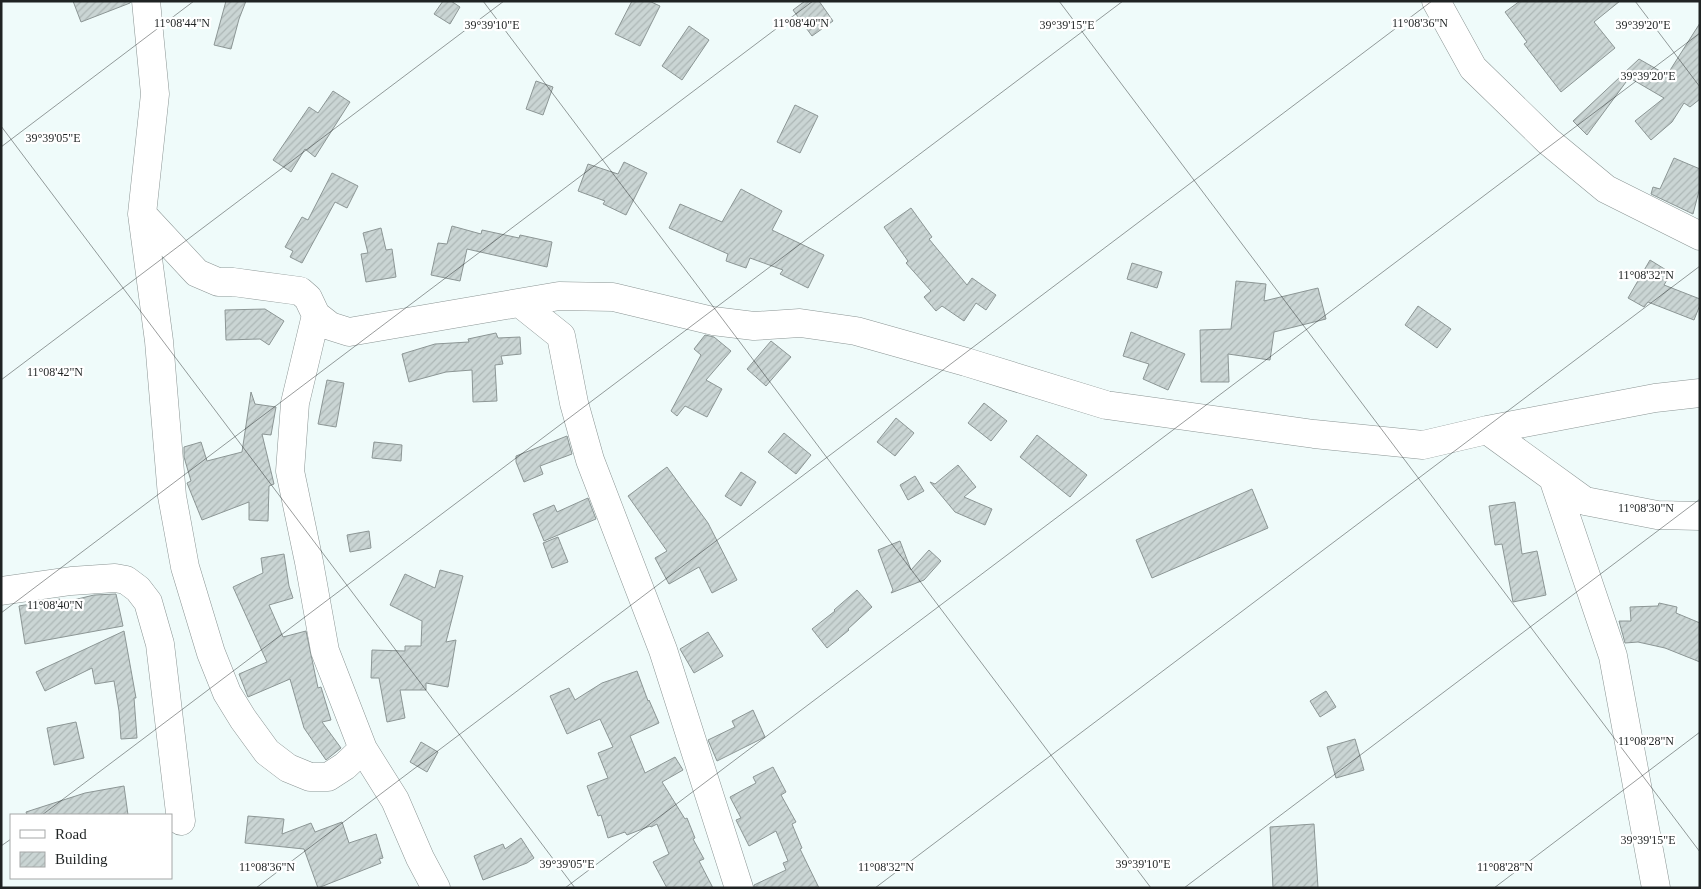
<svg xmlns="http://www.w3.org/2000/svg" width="1701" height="889" viewBox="0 0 1701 889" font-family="Georgia,serif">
<defs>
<pattern id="building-hatch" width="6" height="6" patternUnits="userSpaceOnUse" patternTransform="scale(1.25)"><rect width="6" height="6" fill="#cad5d4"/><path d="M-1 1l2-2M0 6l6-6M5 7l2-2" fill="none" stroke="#adb7b6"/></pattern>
</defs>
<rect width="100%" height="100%" fill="#effbfa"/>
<path fill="url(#building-hatch)" stroke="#8c9695" d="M73,1H131L130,3L81,22Z
M226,1H246L239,19L231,49L214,45Z
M443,1H451L460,7L450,24L434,14Z
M632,1H649L660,6L640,46L615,34Z
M805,1H819L833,21L812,36L793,10Z
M1520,1H1620L1594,22L1615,48L1561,92L1524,44L1527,42L1505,12Z
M1700,23V99L1690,107L1684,103L1672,122L1651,140L1635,121L1664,98L1623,74L1639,59L1667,75Z
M689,26L709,40L682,80L662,66Z
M1620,77L1626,82L1587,135L1573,121Z
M536,81L553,87L543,115L526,109Z
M333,91L350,102L315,157L305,149L291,172L273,160L309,107L318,113Z
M795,105L818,116L800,153L777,142Z
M1674,158L1700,169V187L1693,214L1651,194L1653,187L1660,189Z
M624,162L647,173L626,215L603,204L605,201L578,191L588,164L618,174Z
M332,173L358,186L347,208L335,202L302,263L290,257L293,251L285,247L302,217L308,220Z
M741,189L782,211L772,230L824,255L808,288L780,274L783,270L750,258L746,268L726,261L728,254L669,228L680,204L722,222Z
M911,208L932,237L929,239L967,285L972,278L996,295L986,310L976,303L964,321L942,306L936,311L924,297L931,291L906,263L908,261L884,227Z
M452,226L481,234L482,230L519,238L520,235L552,242L547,267L467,249L460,281L431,275L438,243L447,244Z
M381,228L386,250L392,249L396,277L366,282L361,254L368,253L363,233Z
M1650,260L1671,273L1664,285L1700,299V305L1694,320L1648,302L1644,307L1628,298Z
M1132,263L1162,272L1157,288L1127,279Z
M1236,281L1266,284L1264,301L1318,288L1326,319L1274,332L1270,360L1228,354L1229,382H1201L1200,330L1231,329Z
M1418,306L1451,329L1437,348L1405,325Z
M265,309L284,321L269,345L260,339L226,340L225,310Z
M1131,332L1185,354L1168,390L1143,379L1149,364L1123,356Z
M496,333L498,338L520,337L521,354L501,356L503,364L495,365L497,401L473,402L472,370L446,372L409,382L402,354L435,344L469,342L468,339Z
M705,335L714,337L731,351L706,380L722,389L707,417L685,406L677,416L671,411L701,355L694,349Z
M771,341L791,357L766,386L747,369Z
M327,380L344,383L336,427L318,424Z
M251,392L255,404L276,407L271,435L262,434L274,484L269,486L268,521L249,520V502L202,520L187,483L191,481L184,457V447L201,442L207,461L242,452Z
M984,403L1007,421L991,441L968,423Z
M896,418L914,433L895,456L877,442Z
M784,433L811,455L796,474L768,452Z
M1037,435L1087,475L1070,497L1020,457Z
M567,436L572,454L540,466L543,474L524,482L516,462V456Z
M374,442L402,445L401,461L372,458Z
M958,465L976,487L964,497L992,509L985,525L955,512L930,482L935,484Z
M667,467L708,523L737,580L712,593L699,567L669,584L655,558L667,551L628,496Z
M741,472L756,482L741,506L725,496Z
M915,476L924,491L908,500L900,485Z
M1252,489L1268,528L1152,578L1136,540Z
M588,498L596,519L544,541L533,514L554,505L557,512Z
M1515,502L1522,554L1537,551L1546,595L1513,602L1502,544L1495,545L1489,506Z
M369,531L371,548L350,552L347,535Z
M558,537L568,562L552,568L543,543Z
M900,541L911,570L929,550L941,561L924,580L891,593L893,590L878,550Z
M284,554L289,586L293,598L269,605L283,637L306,631L318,688L321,687L331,720L322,722L341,748L326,760L304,728L290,679L248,697L239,674L267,662L233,587L263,573L261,558Z
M440,570L463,576L446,642L456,640L448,687L426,683V690H400L405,718L387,722L379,678H371L372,650L405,651V646H421L422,621L390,605L405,574L435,588Z
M857,590L872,607L848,629L849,630L827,648L812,629L835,611L834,610Z
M116,594L123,626L25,644L19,606L60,599L61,603L94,595Z
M1659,603L1677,607L1676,613L1700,623V662L1665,648L1638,642L1625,643L1619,621H1631L1630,607L1658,606Z
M124,631L136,698H134L137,738L121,739L119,711L114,681L95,684L92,668L45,691L36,672Z
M708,632L723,656L694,673L680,649Z
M637,671L648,701L649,700L659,723L630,736L645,773L675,757L683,770L662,782L685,819L687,818L695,838L693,839L704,859L699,861L713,888H667L653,862L669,854L657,824L651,827L650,826L627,835L625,832L608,838L601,815L598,816L587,786L608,778L598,753L613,747L600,719L567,734L550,696L569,688L575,700L602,683Z
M1326,691L1336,707L1320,717L1310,701Z
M753,710L765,737L717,761L708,740L735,727L732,721Z
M76,722L84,758L54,765L47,728Z
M1355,739L1364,770L1336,778L1327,747Z
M421,742L438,752L427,772L410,762Z
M773,767L786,792L781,795L796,822L792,824L802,848L800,849L819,888H754V885L786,870L783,863L788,861L776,831L749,846L736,820L741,818L730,797L756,783L753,777Z
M124,786L128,815H27L26,812L85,793Z
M248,816L284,819L282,834L311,823L315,832L342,822L349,843L376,834L383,858L379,859L381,863L318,888L304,849L245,843Z
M1314,824L1318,888H1273L1270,827Z
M521,838L534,858L527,863L483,880L474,856L503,844L505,849Z"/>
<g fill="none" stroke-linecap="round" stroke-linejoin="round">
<g stroke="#8b9594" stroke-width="29">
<path id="minor" d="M146,1L155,94L142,214L159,341L172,496L185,567L211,653L227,693L243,719L267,752L288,768L310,777H328L345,766L363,749
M1436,1L1473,68L1548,141L1606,189L1700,236
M142,214L197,273L218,282H233L300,291L308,298L316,315L330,326L349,332L559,296L613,297L713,321L754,326L800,323L856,331L966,362L1106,405L1314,434L1423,445L1487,430L1655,398L1700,393
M521,304L561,336L574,403L590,460L663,650L739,888
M316,315L295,403L290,471L309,562L325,651L363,749L395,800L420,858L436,888
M1487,430L1585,501L1657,515L1700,516
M1553,478L1613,656L1656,888
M1,591L71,581L115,578L126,580L138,589L148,602L160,644L181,821"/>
</g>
<use href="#minor" stroke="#fff" stroke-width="28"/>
</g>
<path fill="none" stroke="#1f2323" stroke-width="1" stroke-opacity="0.45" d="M483,1L1151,888M1059,1L1700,852M1635,1L1700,87M1,126L575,888M1,147L194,1M1,380L504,1M1,613L813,1M42,815L1123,1M1,846L11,839M256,888L1432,1M565,888L1700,33M875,888L1700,266M1184,888L1700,499M1494,888L1700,732"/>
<g font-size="12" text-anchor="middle" fill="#1f2323" stroke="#fff" stroke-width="4.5" stroke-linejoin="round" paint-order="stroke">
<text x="182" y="27">11°08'44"N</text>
<text x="801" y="27">11°08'40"N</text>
<text x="1420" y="27">11°08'36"N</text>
<text x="1643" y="29">39°39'20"E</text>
<text x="492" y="29">39°39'10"E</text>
<text x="1067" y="29">39°39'15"E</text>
<text x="1648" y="80">39°39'20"E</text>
<text x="53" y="142">39°39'05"E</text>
<text x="1646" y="279">11°08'32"N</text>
<text x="55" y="376">11°08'42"N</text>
<text x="1646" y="512">11°08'30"N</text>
<text x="55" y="609">11°08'40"N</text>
<text x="1646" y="745">11°08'28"N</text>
<text x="1648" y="844">39°39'15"E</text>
<text x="567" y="868">39°39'05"E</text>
<text x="1143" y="868">39°39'10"E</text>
<text x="267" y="871">11°08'36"N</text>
<text x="886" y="871">11°08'32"N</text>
<text x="1505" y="871">11°08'28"N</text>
</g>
<rect width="1701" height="889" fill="none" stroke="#1f2323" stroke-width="5"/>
<rect x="10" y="814" width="162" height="65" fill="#ffffff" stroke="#a5a7a7"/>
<rect x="20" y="830" width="25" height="8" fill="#ffffff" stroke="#a5a7a7"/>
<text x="55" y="839" font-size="15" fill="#1f2323">Road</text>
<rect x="20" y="852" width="25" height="15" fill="url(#building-hatch)" stroke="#a5a7a7"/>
<text x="55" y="864" font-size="15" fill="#1f2323">Building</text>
</svg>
